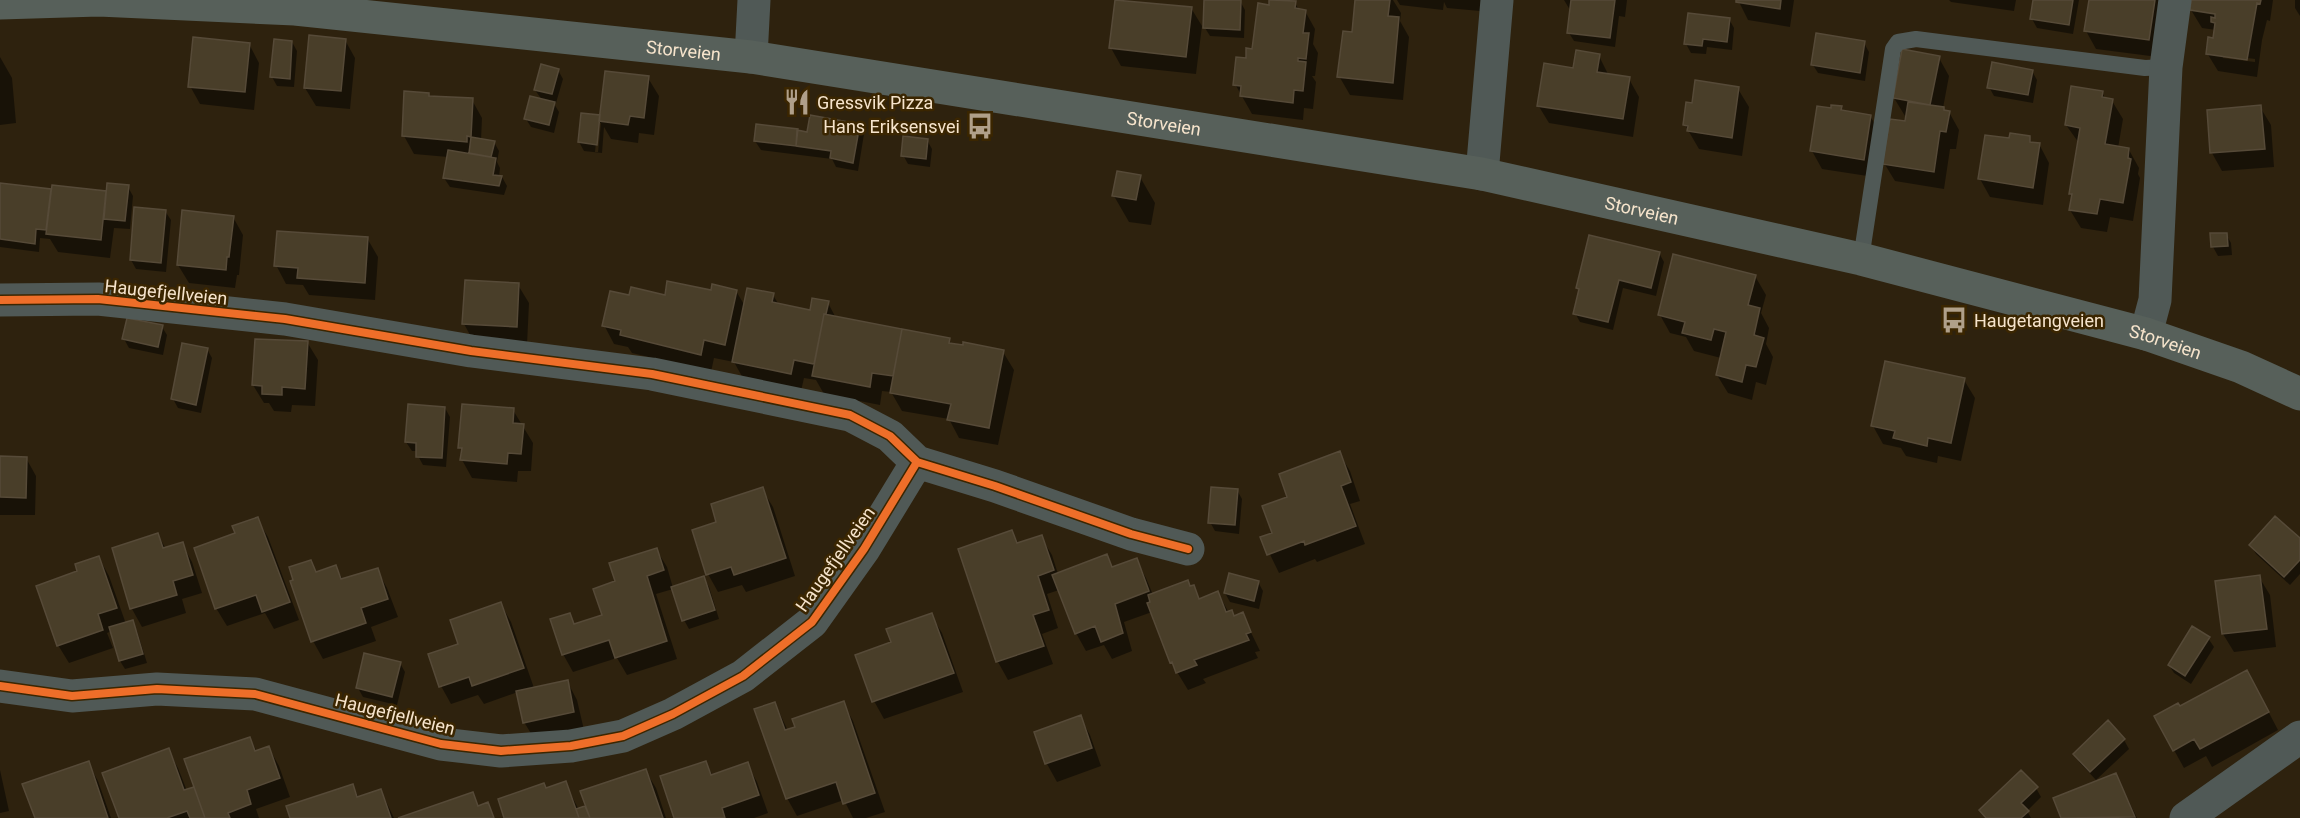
<svg xmlns="http://www.w3.org/2000/svg" width="2300" height="818" viewBox="0 0 2300 818" font-family="Roboto,sans-serif">
<rect width="100%" height="100%" fill="#2e220e"/>
<path fill="#0007" fill-rule="evenodd" d="M1117,0L1191,8L1202,26L1196,74L1121,66L1111,48Z
M1205,0L1240,1L1245,10L1244,38L1210,36L1205,28Z
M1271,0L1295,3L1299,10L1305,11L1315,29L1313,44L1318,53L1315,76H1312L1316,82L1313,109L1304,108L1303,120L1252,114L1235,84L1254,51Z
M1357,0H1393L1401,13L1400,21L1409,37L1403,100L1350,95L1339,76L1353,34Z
M1397,0H1482L1480,11L1447,8L1444,2L1443,10L1400,5Z
M1564,0H1627L1625,17L1619,16L1615,47L1574,41L1569,33L1570,10Z
M1738,0H1794L1790,27L1748,20Z
M1949,0H2016L2014,11L1951,2Z
M2035,0H2079L2073,34L2037,28L2032,19Z
M2090,0H2167L2158,57L2096,49L2086,31Z
M2193,0H2273L2270,21L2267,20L2262,40L2257,77L2218,71L2207,53L2215,40L2216,30L2202,28L2191,10ZM2223,55L2255,59V62L2223,58Z
M2295,0H2300V16L2295,8Z
M1729,19L1734,28L1732,50L1707,47L1706,54L1691,53L1686,44Z
M345,40L355,58L350,109L316,106L305,88Z
M292,42L297,51L294,87L277,86L272,77Z
M1864,43L1869,52L1865,81L1818,73L1813,65Z
M249,44L259,63L254,110L200,104L190,86Z
M1599,56L1609,76L1629,79L1639,97L1633,137L1549,123L1538,105L1574,70Z
M0,57L12,78L16,123L0,125Z
M1939,58L1949,76L1943,108L1945,112H1949L1959,130L1956,149H1950L1944,189L1895,181L1884,163L1906,123L1907,116H1905L1894,98Z
M558,70L563,79L556,103L553,102L559,112L554,133L531,127L526,119L542,100L535,90Z
M2032,71L2037,80L2033,103L1994,96L1989,87Z
M648,78L659,96L654,135L639,133L638,143L611,139L604,127L602,153L584,151L579,142L601,117ZM598,123H601L598,152H595Z
M1738,89L1749,107L1742,156L1699,149L1685,125L1693,104Z
M2102,92L2106,100L2112,101L2123,119L2118,148L2129,150L2139,168L2138,174L2140,178L2133,221L2110,217L2107,232L2081,228L2070,210L2073,197L2071,194L2079,143L2066,125Z
M428,94L430,98L472,100L482,118L481,140L494,142L499,151L497,162L500,168L499,177H502L507,186L504,195L450,187L444,178L448,157L414,154L404,136Z
M2260,107L2271,125L2274,167L2222,171L2212,153L2208,111Z
M1841,108L1843,112L1870,116L1881,134L1874,177L1822,169L1812,151Z
M859,125L864,134L858,171L836,167L832,159L761,150L755,141Z
M2029,138L2033,144H2039L2049,163L2043,205L1990,197L1980,179L2010,140Z
M927,140L932,149L930,167L908,164L903,155Z
M1140,177L1155,203L1151,225L1129,222L1114,196Z
M0,184L50,190L52,194L105,193L107,197L128,187L133,196L130,229L114,228L110,258L58,252L50,239L40,238L39,252L0,247Z
M136,209L165,211L171,220L166,272L136,269L131,260Z
M233,217L243,235L239,275H237L235,288L189,283L178,265Z
M2226,234L2231,243L2232,255L2218,256L2213,247Z
M367,238L378,257L375,300L309,295L303,285L286,284L276,265Z
M1659,253L1664,262L1656,296L1623,288L1613,330L1580,322L1575,313L1580,292L1578,288Z
M1755,276L1766,295L1761,313L1769,328L1766,344L1773,357L1766,385L1756,382L1752,400L1728,393L1717,375L1721,358L1694,351L1686,337L1670,333L1660,315Z
M518,285L529,303L527,345L474,342L464,324Z
M736,291L745,306L773,295L779,305L811,311L828,303L836,318L949,340L952,345L1003,352L1014,370L998,445L959,438L949,419L902,411L891,392L882,391L880,405L824,394L816,380L804,378L801,391L744,380L734,362L714,358L711,372L632,353L628,347L614,344L604,325L630,297Z
M162,327L167,335L163,355L129,348L124,339Z
M307,342L318,360L315,406L292,405L291,412L274,411L269,403H264L253,385Z
M207,349L212,358L201,413L178,408L173,399Z
M1964,380L1975,398L1961,461L1938,456L1937,463L1906,456L1901,448L1883,444L1873,426Z
M445,408L450,417L446,467L423,465L418,456V451H412L406,442Z
M513,410L533,443L531,471H518L517,482L472,478L462,460L463,452L460,447Z
M1339,453L1350,471L1360,501L1350,504L1365,544L1317,562L1315,559L1279,573L1262,538L1274,534L1289,497Z
M0,458H26L36,476L35,515H0Z
M762,489L773,507L795,576L746,592L742,585L718,592L708,574L718,522Z
M1237,490L1242,499L1239,534L1215,531L1210,522Z
M257,519L268,537L299,620L274,629L265,613L227,626L216,608L237,534Z
M1012,532L1019,544L1041,537L1052,555L1058,574L1106,556L1113,568L1136,560L1146,578L1153,595L1193,587L1200,600L1218,593L1229,613L1234,617L1242,614L1260,651L1255,652L1258,658L1203,679L1206,683L1188,690L1171,662L1152,612L1124,622L1132,651L1112,659L1104,645L1086,651L1076,633L1059,590L1047,594L1058,628L1042,634L1053,664L1008,680L998,662L960,550Z
M158,535L166,549L182,544L192,562L202,593L182,599L186,613L142,627L132,609L113,549Z
M2300,541V574L2290,585L2256,554L2251,545Z
M656,549L667,567L673,588L704,578L709,587L719,619L689,629L684,620L673,589L656,594L677,659L627,675L617,658L573,672L563,654L569,614L575,625L603,616L617,582Z
M99,558L109,576L126,624L132,622L137,631L147,663L125,669L120,661L112,631L107,633L113,648L69,663L58,645L79,572Z
M311,562L317,573L336,567L343,580L377,570L387,588L398,617L371,627L376,641L323,659L313,641Z
M2259,577L2270,595L2276,647L2234,652L2223,634L2217,582Z
M1258,582L1263,591L1259,609L1230,602L1225,593Z
M501,604L511,622L534,688L567,681L577,700L584,730L535,740L524,722L518,692L484,704L478,695L451,704L441,686L460,645Z
M931,615L942,633L963,692L884,719L874,701Z
M2208,638L2214,647L2191,684L2174,673L2169,665Z
M400,663L405,672L397,705L363,697L358,688Z
M2257,690L2278,730L2212,767L2206,756L2184,768L2174,750Z
M775,703L788,731L843,703L853,721L885,812L866,818H853L844,800L797,816L787,798Z
M1080,717L1090,735L1101,766L1057,782L1047,764L1036,733Z
M250,738L257,752L269,748L279,766L290,797L256,809L259,818H121L168,750L178,768L187,791L196,788Z
M2124,740L2129,749L2096,780L2080,763L2074,754Z
M705,762L713,776L747,764L757,782L768,813L754,818H675Z
M88,763L98,781L111,818H36Z
M0,770L9,811L0,813Z
M645,770L656,788L666,818H506L546,789L565,783L579,810L587,807Z
M2116,775L2137,818H2063L2055,799Z
M352,785L359,798L381,791L394,818H292Z
M2036,788L2041,797L2027,811L2031,818H1985L1981,810Z"/>
<path fill="#493e29" stroke="#564a38" stroke-width="1.5" d="M1115,0L1192,7L1186,57L1109,48Z
M1204,0H1241L1240,30L1203,28Z
M1269,0L1296,1L1295,8L1306,10L1303,33H1309L1306,59L1298,58V61L1306,62L1303,91L1294,90L1293,103L1240,96L1241,86L1233,85L1236,57L1246,58V48L1252,49L1258,3L1269,5Z
M1355,0H1390L1388,16L1399,17L1393,83L1337,77L1343,31L1352,32Z
M1571,0H1615L1610,38L1567,33Z
M1736,0H1781L1780,9L1736,2Z
M2033,0H2073L2069,25L2030,19Z
M2089,0H2155L2149,40L2084,31Z
M2191,0H2261L2260,4L2257,3L2247,60L2206,54L2208,37L2213,38L2215,23L2211,22V17L2215,18V14L2190,10Z
M1688,13L1730,18L1727,42L1703,39L1702,46L1684,44Z
M1816,33L1865,41L1860,73L1811,65Z
M309,35L346,39L341,91L304,88Z
M193,37L250,43L245,92L188,87Z
M274,39L292,41L290,79L270,77Z
M1902,49L1940,56L1930,105L1893,98Z
M1576,50L1600,54L1597,72L1630,77L1623,119L1537,106L1544,63L1573,68Z
M1992,62L2033,70L2028,95L1987,88Z
M541,64L559,69L552,94L534,90Z
M605,71L649,76L644,118L630,116L628,125L599,121Z
M1695,80L1739,87L1732,138L1687,131L1688,126L1683,125L1686,102L1692,103Z
M2071,86L2103,91L2102,97L2113,99L2105,144L2129,148L2128,158L2131,159L2123,203L2100,199L2097,214L2069,210L2072,194H2069L2080,128L2065,125Z
M404,91L429,93V96L473,98L471,137L467,136V142L402,136Z
M530,96L555,102L549,125L524,119Z
M1908,102L1944,107V110L1950,111L1946,132L1940,131L1934,172L1882,164L1890,119L1905,121Z
M1831,105L1842,106L1841,110L1871,115L1864,160L1810,151L1817,106L1831,108Z
M2261,105L2265,149L2210,153L2207,110Z
M581,113L600,115L597,145L578,142Z
M810,115L860,124L853,163L830,158L831,151L796,146L797,130L807,132Z
M756,124L798,129L796,146L754,141Z
M2010,133L2030,136V142L2040,143L2033,188L1978,179L1985,135L2009,138Z
M903,136L928,139L926,159L901,156Z
M471,137L495,141L491,157L469,153Z
M448,150L496,158L493,175L502,176L499,186L443,178Z
M1117,171L1141,175L1136,200L1112,196Z
M0,183L51,189L46,230L36,229L35,244L0,239Z
M107,183L129,185L125,221L104,219Z
M52,185L106,191L101,240L46,234Z
M134,207L166,210L161,263L130,260Z
M182,210L234,216L229,257H227L226,270L177,265Z
M277,231L368,237L365,283L297,278L298,268L274,266Z
M2210,233H2227L2228,246L2211,247Z
M1589,235L1660,252L1651,288L1619,280L1608,322L1573,314L1579,289L1576,288Z
M1673,254L1756,275L1748,305L1760,308L1754,335L1764,338L1756,367L1746,365L1742,382L1716,375L1726,332L1714,329L1711,340L1682,333L1685,322L1658,315Z
M465,280L519,283L517,327L462,324Z
M667,281L711,290L712,284L737,290L725,345L704,340L701,355L620,335L621,330L602,326L610,291L629,295L631,287L665,295Z
M747,288L774,293L772,302L810,310L812,298L829,301L826,314H824L814,364L794,360L791,374L732,362Z
M824,314L902,329L893,376L872,373L870,387L812,376Z
M127,318L163,325L158,347L122,339Z
M902,329L950,338L949,343L963,345V342L1004,350L989,428L947,420L951,404L890,393Z
M255,339L308,341L305,389L282,387V395L262,394V386L252,385Z
M182,343L208,348L196,405L171,399Z
M1885,361L1965,378L1951,443L1928,438L1927,446L1893,438L1895,431L1871,426Z
M408,404L445,407L442,458L416,457V443L405,442Z
M462,404L514,408L513,423L524,424L521,454L508,453L507,464L460,460L462,448H458Z
M1340,451L1351,482L1341,486L1356,526L1305,545L1304,541L1267,555L1260,537L1272,533L1262,506L1287,497L1279,474Z
M0,456L27,457L26,498L0,497Z
M763,487L786,558L734,575L731,567L706,575L692,530L716,522L711,504Z
M1211,487L1238,489L1235,525L1208,523Z
M2275,516L2300,538V560L2284,577L2249,545Z
M258,517L290,602L262,612L256,595L215,609L194,548L235,533L232,526Z
M1012,530L1017,543L1042,535L1054,570L1038,576L1049,610L1033,615L1044,646L996,662L958,549Z
M158,533L163,548L183,542L193,575L173,581L177,595L130,609L112,548Z
M657,548L664,570L647,576L667,641L615,658L609,640L562,655L550,619L570,613L574,624L602,615L593,589L615,581L609,563Z
M1107,554L1112,567L1137,558L1149,591L1115,604L1123,633L1101,642L1095,626L1075,634L1052,575Z
M99,556L117,608L98,614L103,630L57,646L36,586L77,571L75,564Z
M311,560L316,572L336,565L341,579L378,568L388,599L361,608L366,623L311,642L290,581L293,580L289,567Z
M1229,573L1259,581L1254,601L1224,593Z
M2260,575L2267,629L2222,634L2215,581Z
M704,576L715,610L682,621L671,587Z
M1188,580L1190,586L1194,585L1199,599L1218,591L1226,612L1232,610L1234,616L1243,612L1251,632L1246,634L1249,640L1194,660L1197,665L1176,673L1172,662L1170,663L1147,603L1150,602L1148,595Z
M501,602L524,668L472,686L469,677L439,687L428,654L458,644L450,620Z
M932,613L954,673L872,702L855,655L891,642L886,629Z
M133,620L143,654L119,661L109,627Z
M2192,626L2210,637L2185,676L2168,665Z
M364,653L401,662L392,697L356,688Z
M2247,670L2269,712L2200,749L2194,739L2173,751L2154,716L2178,703L2180,706Z
M568,680L574,712L523,723L516,691Z
M844,701L875,793L843,804L836,782L786,799L754,709L775,702L785,730L795,727L792,719Z
M1081,715L1092,748L1045,764L1034,732Z
M2108,720L2125,739L2090,772L2073,754Z
M250,737L255,751L269,746L280,778L247,790L251,804L228,813L230,818H205L184,759Z
M169,748L184,790L194,787L205,818H190L187,811L167,818H119L102,773Z
M89,761L108,818H35L22,784Z
M706,761L711,775L748,762L759,795L722,808L725,818H674L660,776Z
M646,769L663,818H590L580,791Z
M2021,770L2038,787L2021,803L2029,811L2021,818H1986L1979,810Z
M2116,773L2135,817L2061,818L2053,798Z
M566,781L579,818H504L498,799L544,783L546,788Z
M353,784L357,797L381,789L391,818H290L286,806Z
M473,792L478,806L488,802L494,818H398Z
M585,806L590,818H579L576,809Z"/>
<g fill="none" stroke-linecap="round" stroke-linejoin="round">
<path stroke="#505956" stroke-width="16" d="M1861,259L1893,49L1898,42L1916,39L2145,68L2166,67"/>
<path stroke="#505956" stroke-width="33" d="M751,57L754,0
M1482,174L1497,0
M0,300L98,299L285,319L471,351L652,374L850,415L890,436L917,462L995,486L1131,534L1188,549
M2146,334L2155,300L2166,67L2175,0
M0,686L72,696L157,689L255,694L441,744L501,751L571,746L623,736L673,714L743,676L812,622L864,549L917,462
M2186,818L2300,737"/>
<path stroke="#57605a" stroke-width="33" id="s1" d="M0,3L99,0L295,9L751,57L1482,174L1861,259L2146,334L2241,367L2300,394"/>
<g stroke="#3b2601" stroke-width="11">
<path id="cycleway" d="M0,300L98,299L285,319L471,351L652,374L850,415L890,436L917,462L995,486L1131,534L1188,549
M0,686L72,696L157,689L255,694L441,744L501,751L571,746L623,736L673,714L743,676L812,622L864,549L917,462"/>
</g>
<use href="#cycleway" stroke="#ee6e29" stroke-width="8"/>
</g>
<defs>
<g id="restaurant-bare" transform="scale(2.07)"><path d="M-5-6h1v4h1v-4h1v4h1v-4h1v5L-1.5 .5V6h-2V.5L-5-1ZM5-6V6H3V1.5H1.5Q1.5-4 5-6Z" fill="#b0a08a" stroke="#3b2601" stroke-width="2.5" paint-order="stroke"/></g>
<g id="bus-bare" transform="scale(2.07)"><path d="M-5-6H5V4H4V6H2V4H-2V6H-4V4H-5ZM-3.5-4V0h7V-4ZM-3.5 1.2v1.5H-2V1.2ZM2 1.2v1.5H3.5V1.2Z" fill="#b0a08a" stroke="#3b2601" stroke-width="2.5" paint-order="stroke"/></g>
</defs>
<g fill-rule="evenodd">
<use href="#restaurant-bare" x="797" y="102"/>
<use href="#bus-bare" x="980" y="126"/>
<use href="#bus-bare" x="1954" y="320"/>
</g>
<g text-anchor="middle" dominant-baseline="central" stroke-width="5" stroke-linejoin="round" paint-order="stroke">
<g font-size="18" fill="#f6e4cc" stroke="#3b2601">
<text stroke="none"><textPath href="#s1" startOffset="686">Storveien</textPath></text>
<text stroke="none"><textPath href="#s1" startOffset="1172">Storveien</textPath></text>
<text stroke="none"><textPath href="#s1" startOffset="1658">Storveien</textPath></text>
<text transform="translate(166 292) rotate(6)">Haugefjellveien</text>
<text stroke="none"><textPath href="#s1" startOffset="2198">Storveien</textPath></text>
<text transform="translate(835 559) rotate(-55)">Haugefjellveien</text>
<text transform="translate(395 714) rotate(14)">Haugefjellveien</text>
</g>
<g font-size="18" fill="#f6e4cc" stroke="#3b2601" text-anchor="start">
<text x="817" y="102">Gressvik Pizza</text>
<text x="960" y="126" text-anchor="end">Hans Eriksensvei</text>
<text x="1974" y="320">Haugetangveien</text>
</g>
</g>
</svg>
